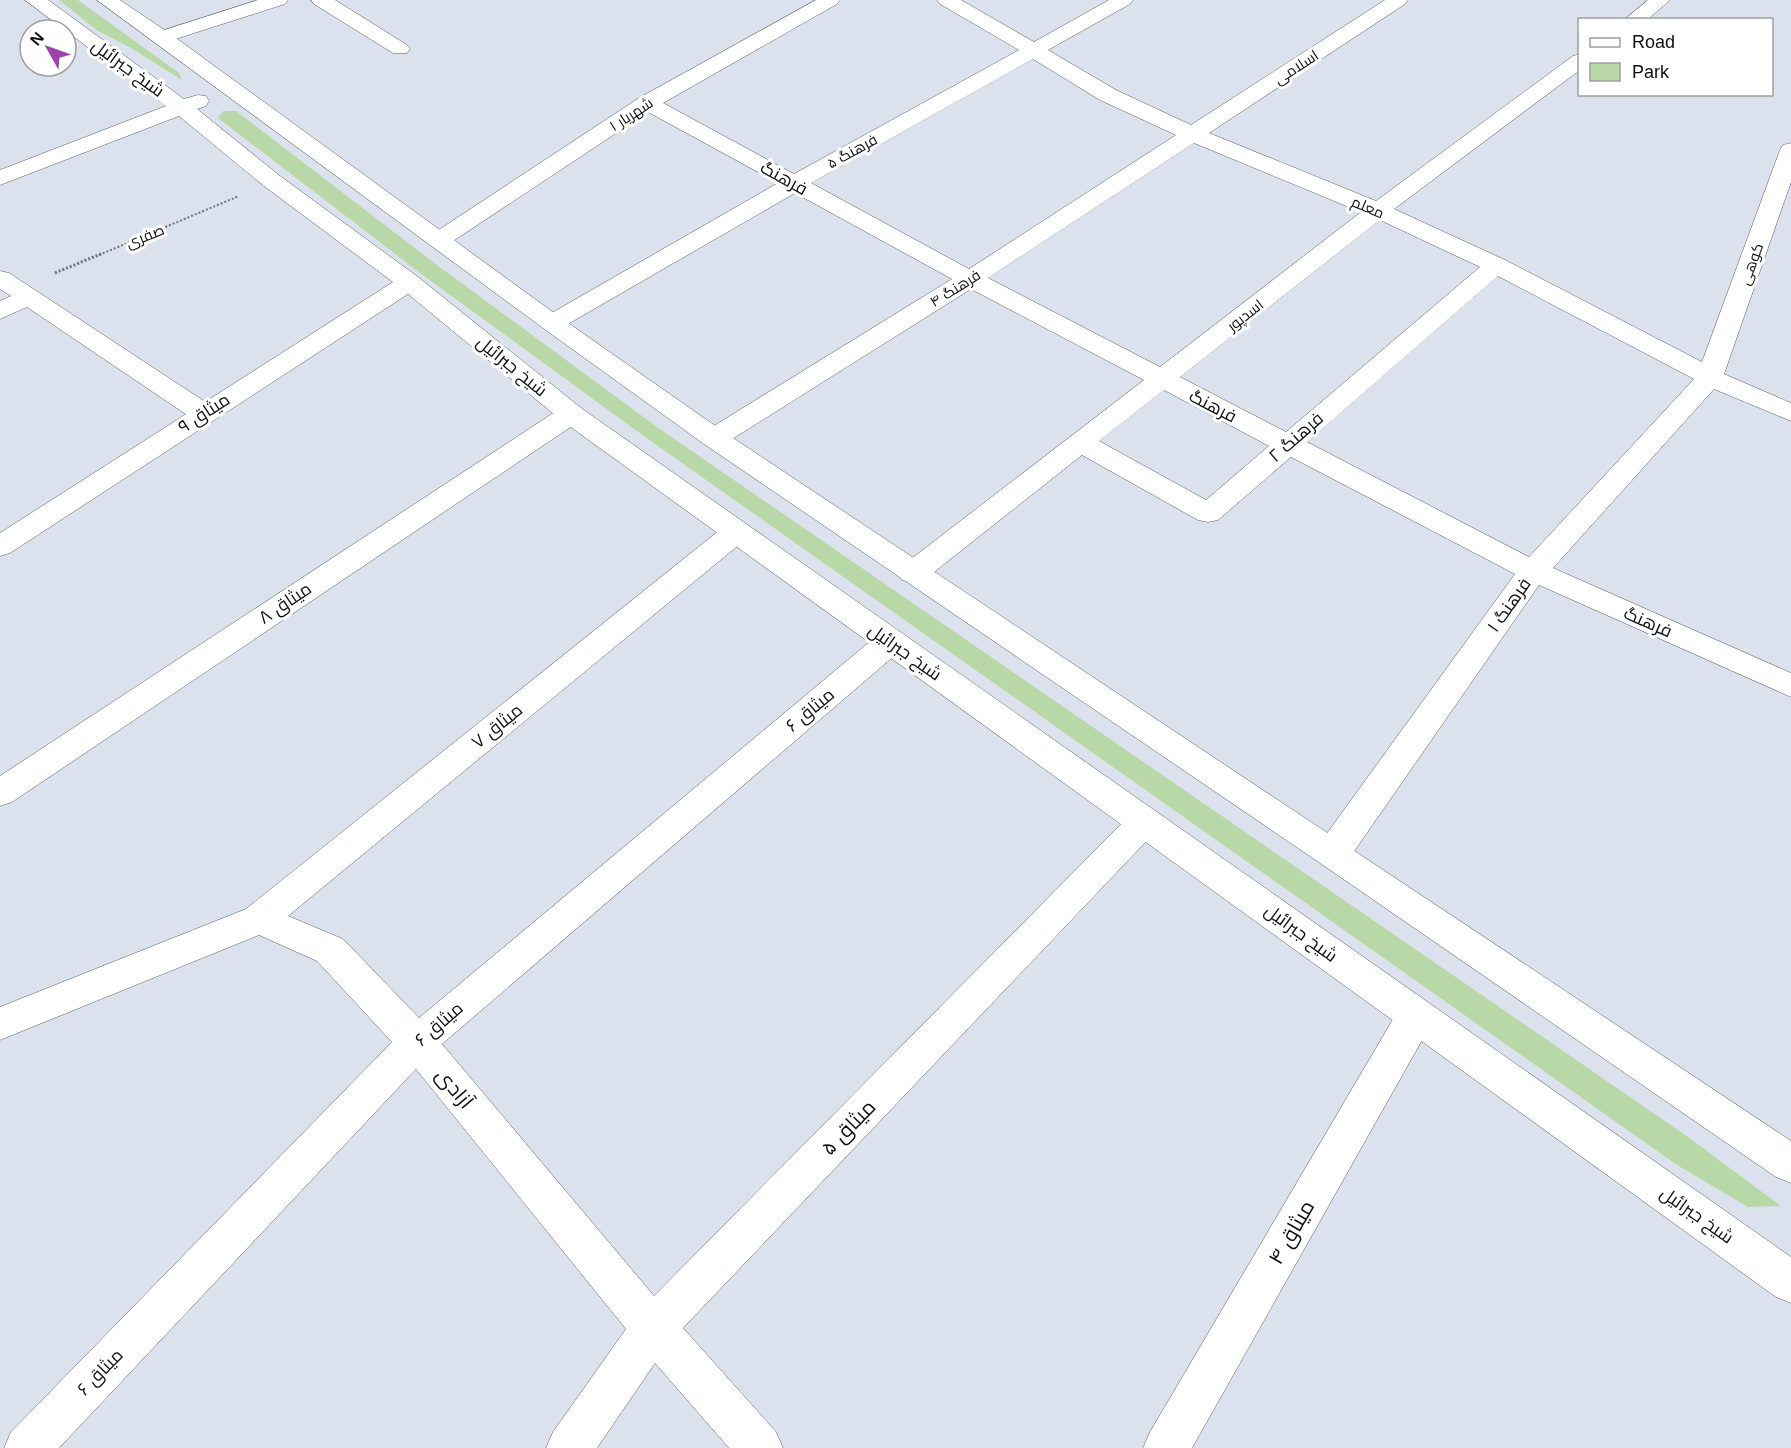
<svg xmlns="http://www.w3.org/2000/svg" width="1791" height="1448" viewBox="0 0 1791 1448" font-family="Helvetica,Cairo,sans-serif">
<rect width="100%" height="100%" fill="#dce2ed"/>
<path fill="#b8d8a7" d="M59,0H78L179,73L182,80L131,48L98,31Z
M223,111H236L437,265L657,427L1688,1137L1781,1206L1748,1207L1677,1165L641,434L420,273L218,118Z"/>
<g fill="none" stroke-linecap="round" stroke-linejoin="round">
<g stroke="#575b64" stroke-width="1">
<path id="minor" d="M258,0H288L285,4L169,41H155L152,37L155,33Z
M311,0H335L407,45L410,49L407,53H393L314,4Z
M816,0H840L837,4L663,103L794,174L1019,50L940,4L937,0H961L1034,42L1109,0H1133L1130,4L1048,50L1116,90L1191,125L1385,0H1408L1405,4L1209,133L1376,201L1573,56L1580,54V70L1394,209L1505,260L1702,362L1780,150L1783,145L1791,143V182L1724,374L1791,403V421L1714,389L1553,568L1791,673V697L1539,585L1346,863L1333,867L1320,863L1315,853L1320,843L1515,574L1291,457L1218,520L1208,522L1198,520L1082,455L924,580L913,583L902,580L898,573L902,566L1144,380L971,289L724,444L714,446L704,444L700,438L704,432L952,279L795,193L561,328L552,331L543,328L539,323L543,318L778,183L648,112L447,245L439,247L431,245L427,240L431,235L639,98ZM1033,59L1100,100L1176,135L969,269L811,183ZM1194,143L1361,212L1160,367L988,278ZM1380,220L1480,267L1286,432L1180,377ZM1498,276L1694,379L1529,557L1307,442ZM1164,390L1269,446L1206,500L1099,441Z
M1648,0H1670L1647,20H1624Z
M0,271L9,273L38,292L213,407L217,413L213,419L203,421L193,419L27,307L0,319V301L11,296L0,289Z
M571,406L581,408L585,414L581,420L12,802L0,806V776L561,408Z
M736,523L746,525L751,532L746,539L288,916L343,939L419,1018L879,634L890,631L901,634L906,642L901,650L442,1044L654,1296L1133,812L1145,808L1157,812L1162,821L1157,830L683,1328L776,1432L783,1448H729L655,1363L597,1448H546L553,1432L626,1329L416,1069L59,1448H4L11,1432L392,1042L317,961L259,935L0,1040V1007L246,909L726,525Z
M1416,999L1430,1004L1435,1015L1430,1026L1192,1448H1143L1150,1432L1402,1004Z"/>
</g>
<g stroke="#575b64" stroke-width="1">
<path id="tertiary" d="M25,0H48L184,99L198,95L206,96L209,101L206,106L197,109L280,176L418,277L581,408L1791,1257V1303L1776,1297L561,420L408,294L10,553L0,556V533L393,282L264,186L179,116L0,185V170L166,106Z
M97,0H120L169,33L561,318L724,432L1791,1141V1183L1776,1177L1320,863L704,444L543,328Z"/>
</g>
<path stroke="#6e7279" stroke-width="2" stroke-dasharray="2 2" stroke-linecap="butt" d="M99,255L239,196"/>
<path stroke="#6e7279" stroke-width="3" stroke-dasharray="2 2" stroke-linecap="butt" d="M55,273L103,253"/>
<use href="#minor" fill="#fff" fill-rule="evenodd"/>
<use href="#tertiary" fill="#fff" fill-rule="evenodd"/>
</g>
<g text-anchor="middle" dominant-baseline="central" stroke-width="6" stroke-linejoin="round" paint-order="stroke">
<g font-size="15" fill="#0c0e11" stroke="#fff">
<text transform="translate(1296 67) rotate(-33)">اسلامی</text>
<text transform="translate(631 114) rotate(-33)">شهریار ۱</text>
<text transform="translate(852 151) rotate(-29)">فرهنگ ۵</text>
<text transform="translate(1368 207) rotate(23)">معلم</text>
<text transform="translate(145 236) rotate(-22)">صفری</text>
<text transform="translate(1751 264) rotate(-70)">کوهی</text>
<text transform="translate(955 288) rotate(-32)">فرهنگ ۴</text>
<text transform="translate(1245 315) rotate(-38)">اسدپور</text>
</g>
<g font-size="18" fill="#0c0e11" stroke="#fff">
<text transform="translate(128 68) rotate(36)">شیخ جبرائیل</text>
<text transform="translate(784 178) rotate(29)">فرهنگ</text>
<text transform="translate(512 366) rotate(39)">شیخ جبرائیل</text>
<text transform="translate(1213 406) rotate(27)">فرهنگ</text>
<text transform="translate(204 413) rotate(-33)">میثاق ۹</text>
<text transform="translate(1296 437) rotate(-41)">فرهنگ ۲</text>
<text transform="translate(285 603) rotate(-34)">میثاق ۸</text>
<text transform="translate(1509 605) rotate(-55)">فرهنگ ۱</text>
<text transform="translate(1648 622) rotate(24)">فرهنگ</text>
<text transform="translate(905 652) rotate(35)">شیخ جبرائیل</text>
<text transform="translate(810 710) rotate(-40)">میثاق ۶</text>
<text transform="translate(497 726) rotate(-39)">میثاق ۷</text>
<text transform="translate(1301 933) rotate(36)">شیخ جبرائیل</text>
<text transform="translate(439 1024) rotate(-41)">میثاق ۶</text>
<text transform="translate(1697 1215) rotate(35)">شیخ جبرائیل</text>
<text transform="translate(100 1372) rotate(-46)">میثاق ۶</text>
</g>
<g font-size="21" fill="#0c0e11" stroke="#fff">
<text transform="translate(455 1088) rotate(50)">آزادی</text>
<text transform="translate(848 1127) rotate(-46)">میثاق ۵</text>
<text transform="translate(1291 1232) rotate(-60)">میثاق ۴</text>
</g>
</g>
<rect x="1578" y="18" width="195" height="78" fill="#ffffff" stroke="#9e9fa0" stroke-width="1.5"/>
<rect x="1590" y="38" width="30" height="9" fill="#ffffff" stroke="#9e9fa0" stroke-width="1.5"/>
<text x="1632" y="48" font-size="18" fill="#0c0e11">Road</text>
<rect x="1590" y="63" width="30" height="18" fill="#b8d8a7" stroke="#9e9fa0" stroke-width="1.5"/>
<text x="1632" y="78" font-size="18" fill="#0c0e11">Park</text>
<g transform="translate(48 48) rotate(310)"><circle r="28" fill="#ffffff" stroke="#9e9fa0" stroke-width="1.5"/>
<path d="M0-4.5L10 22L0 15L-10 22Z" fill="#9f42ac"/>
<text y="-9" font-size="16" font-weight="bold" text-anchor="middle" fill="#0c0e11">N</text>
</g>
</svg>
